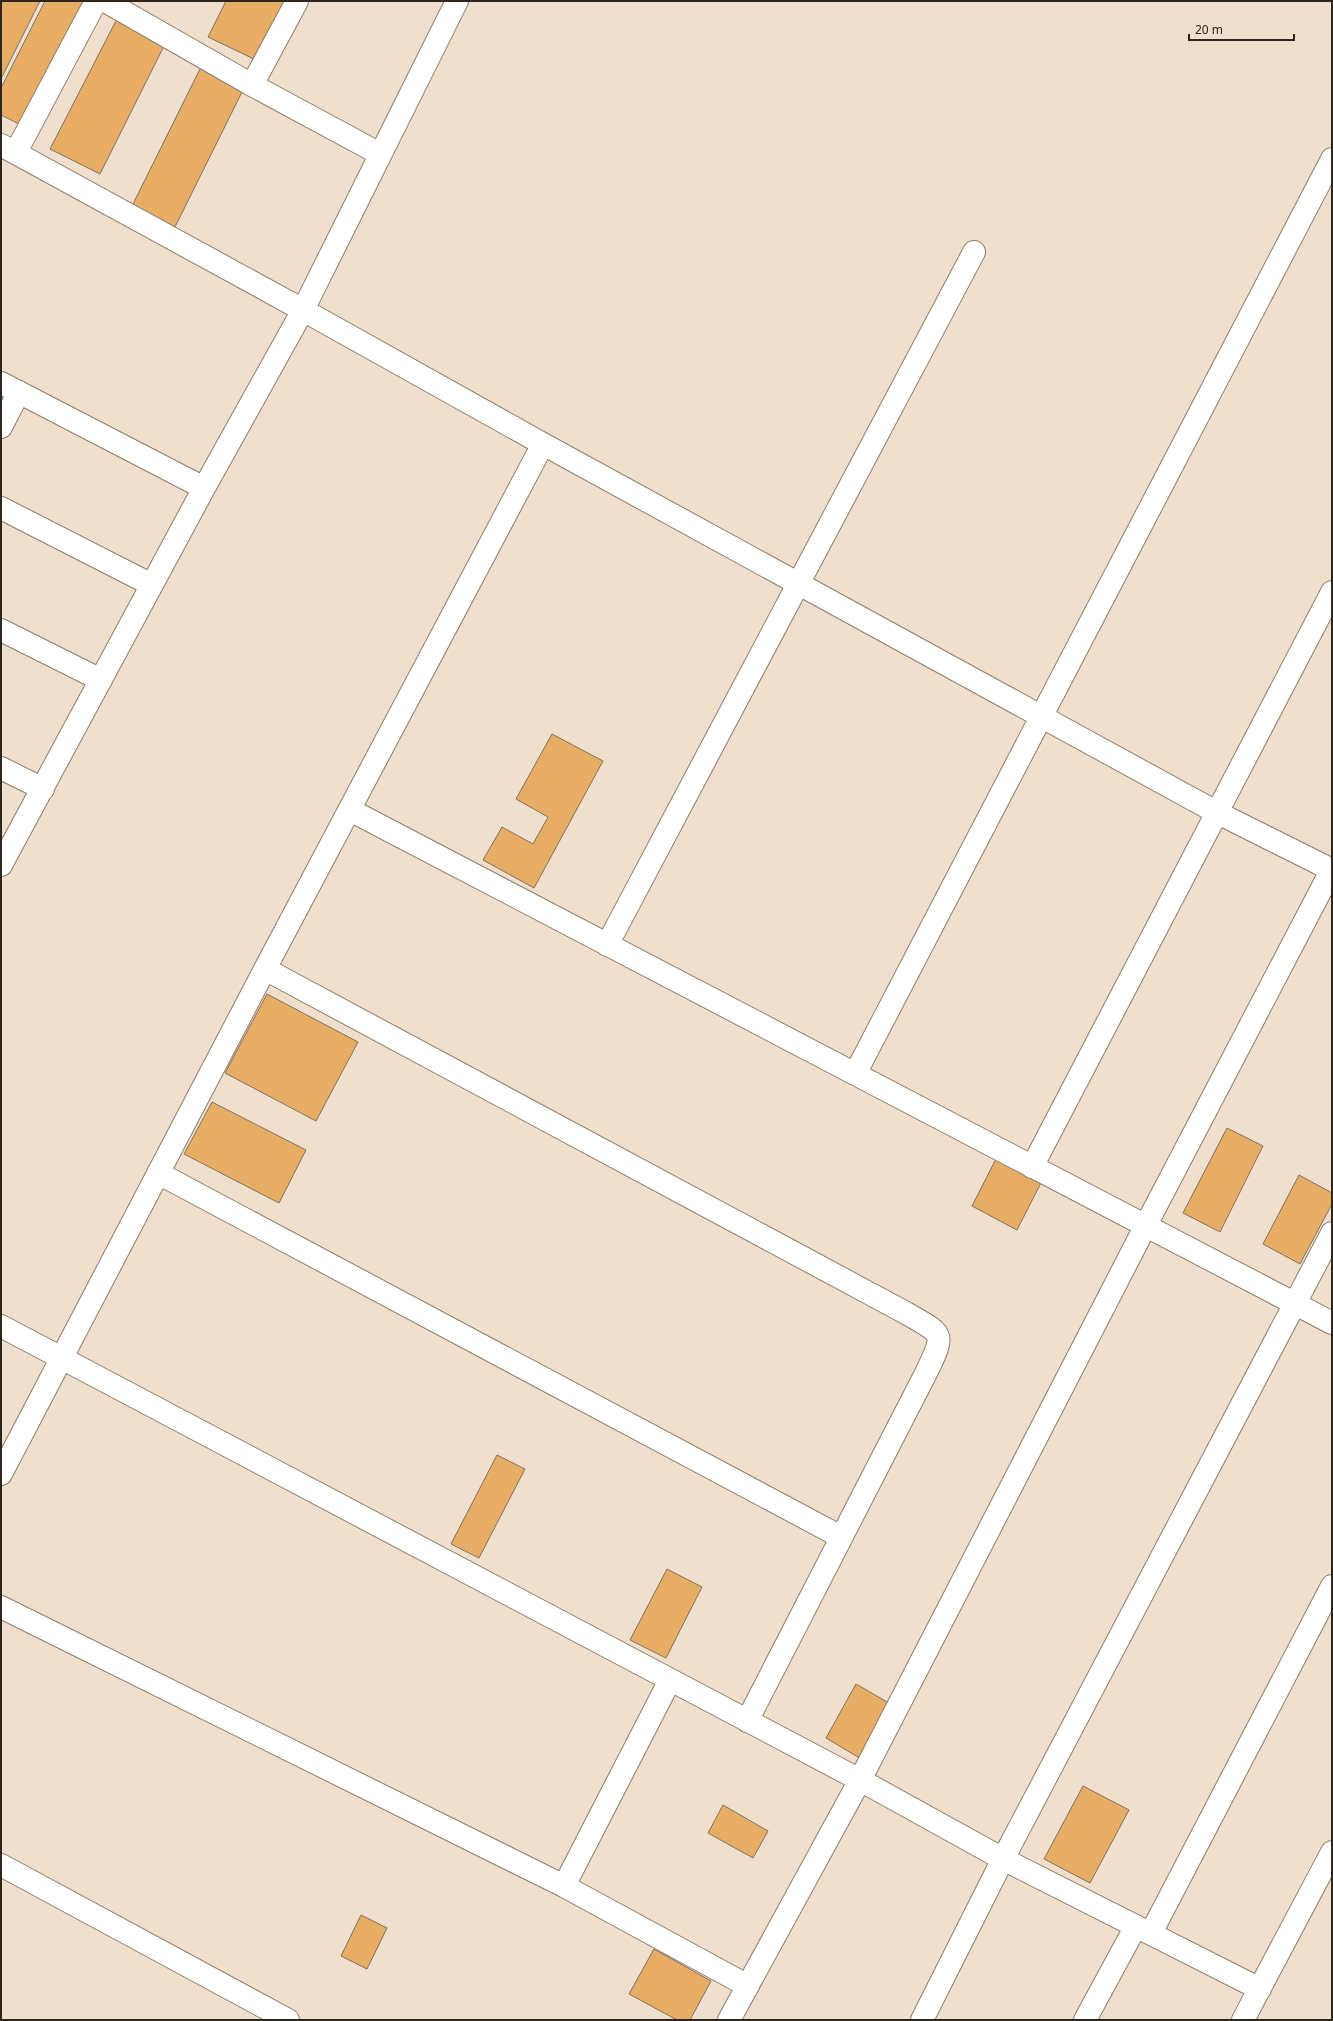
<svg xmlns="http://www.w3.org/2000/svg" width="1333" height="2021" viewBox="0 0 1333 2021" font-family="'Noto Sans',sans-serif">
<rect width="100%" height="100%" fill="#efdfcc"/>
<path fill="#e7ad64" stroke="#807160" d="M1,1H40L1,79Z
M45,1H86L23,126L1,115V88Z
M226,1H285L258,61L208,37Z
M120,13L168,38L100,174L50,149Z
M202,65L245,86L175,227L132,206Z
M552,734L603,761L534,888L483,860L502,827L533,844L548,817L516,799Z
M267,994L358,1042L316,1121L225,1073Z
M212,1102L306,1150L279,1203L184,1154Z
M1227,1128L1263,1146L1220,1232L1183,1213Z
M1000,1151L1045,1175L1017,1230L972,1206Z
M1299,1175L1332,1193V1204L1300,1264L1263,1244Z
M497,1455L525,1469L479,1558L451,1544Z
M667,1569L702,1587L666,1658L630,1640Z
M856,1684L894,1706L863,1760L826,1738Z
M1083,1786L1129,1810L1090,1883L1044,1859Z
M723,1805L768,1831L753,1858L708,1833Z
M361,1915L387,1928L367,1969L341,1956Z
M654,1949L711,1981L690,2020H677L629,1994Z"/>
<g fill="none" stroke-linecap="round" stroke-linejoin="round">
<g stroke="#8d7e6d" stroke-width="24">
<path id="street" d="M105,1L252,85L380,154
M252,85L297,1
M1,145L303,310L543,444L1216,812L1332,870
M16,152L96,1
M1,383L204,488
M1,427L19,392
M1,508L152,585
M1,630L101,680
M1,768L43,789
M350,810L1332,1323
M1,865L204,488L303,310L457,1
M607,945L974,252
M265,969L906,1313C944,1335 946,1332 926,1373L747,1721
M855,1074L1332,159
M1032,1167L1332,592
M158,1173L841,1537
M1,1326L860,1780L1003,1859L1260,1989
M1,1474L265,969L543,444
M1,1607L564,1886L748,1986
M1,1865L288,2020
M564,1886L670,1680
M1151,1933L1332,1586
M729,2020L860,1780L1146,1225L1332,869
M922,2020L1003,1859L1332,1233
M1085,2020L1136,1926
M1243,2020L1332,1852"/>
</g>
<use href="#street" stroke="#fff" stroke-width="22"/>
</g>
<rect width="1333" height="2021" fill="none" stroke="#2c261f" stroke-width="4"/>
<path d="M1189 34v6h105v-6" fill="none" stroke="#2c261f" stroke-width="2"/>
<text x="1195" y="34" font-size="12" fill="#2c261f" stroke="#efdfcc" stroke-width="3" paint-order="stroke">20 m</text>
</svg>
